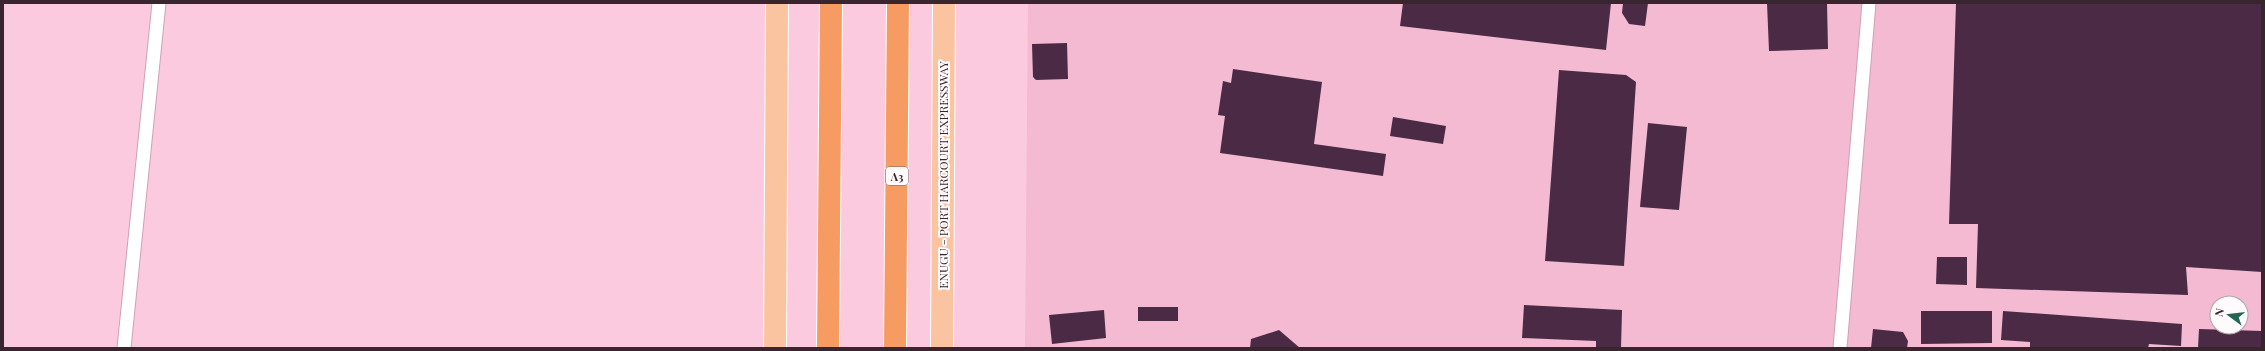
<svg xmlns="http://www.w3.org/2000/svg" width="2265" height="351" viewBox="0 0 2265 351" font-family="'Playfair Display',serif">
<rect width="100%" height="100%" fill="#fccade"/>
<path fill="#f4bad2" fill-rule="evenodd" d="M1028,3H2262V348H1025ZM2217,303H2241V327H2217Z"/>
<path fill="#4a2a45" d="M1403,3H1611L1606,50L1400,26Z
M1623,3H1648L1645,26L1629,24L1622,13Z
M1767,3H1827L1828,49L1769,51Z
M1956,3H2262V272L2186,267L2188,295L1976,288L1978,224H1949Z
M1067,43L1068,79L1036,80L1033,77L1032,44Z
M1233,69L1322,82L1314,144L1386,154L1383,176L1220,153L1225,116L1218,115L1223,81L1231,83Z
M1559,70L1626,75L1636,82L1624,266L1545,261Z
M1393,117L1446,126L1443,144L1390,136Z
M1648,123L1687,127L1679,210L1640,207Z
M1937,257H1967V285L1936,284Z
M1524,305L1622,310L1621,348H1596V341L1522,338Z
M1138,307H1178V321H1138Z
M1104,310L1106,338L1052,344L1049,315Z
M1921,311H1992V343L1921,344Z
M2003,311L2182,324L2181,346L2149,344L2148,348H2030V342L2001,340Z
M1873,329L1903,332L1908,341L1907,348H1871Z
M2199,329L2262,331V348H2198Z
M1279,330L1300,348H1250L1251,339Z"/>
<g fill="none" stroke-linecap="round" stroke-linejoin="round">
<g stroke="#d0a0b3" stroke-width="15">
<path id="lane" d="M124,348L159,3
M1840,348L1869,3"/>
</g>
<g stroke="#fff" stroke-width="24">
<path id="primary" d="M775,348L777,3
M942,348L944,3"/>
</g>
<g stroke="#fff" stroke-width="24">
<path id="highway" d="M828,348L831,3
M895,348L898,3"/>
</g>
<use href="#lane" stroke="#fff" stroke-width="13"/>
<use href="#primary" stroke="#fac4a1" stroke-width="22"/>
<use href="#highway" stroke="#f69c63" stroke-width="22"/>
</g>
<g text-anchor="middle" dominant-baseline="central" stroke-width="4" stroke-linejoin="round" paint-order="stroke">
<rect fill="#fffafc" stroke="#74656b" stroke-width="1" x="886" y="167" width="22" height="18" rx="3"/>
<g font-size="11" font-weight="bold" fill="#38252d">
<text x="897" y="176">A3</text>
</g>
<g font-size="12" fill="#38252d" stroke="#fffafc">
<text transform="translate(943 175) rotate(-90)">ENUGU - PORT HARCOURT EXPRESSWAY</text>
</g>
</g>
<rect width="2265" height="351" fill="none" stroke="#38252d" stroke-width="8"/>
<g transform="translate(2229 315) rotate(285)"><circle r="19" fill="#fffafc" stroke="#afa5a9"/>
<path d="M0-3L7 15L0 10L-7 15Z" fill="#246553"/>
<text y="-6" font-size="11" font-weight="bold" text-anchor="middle" fill="#38252d">N</text>
</g>
</svg>
